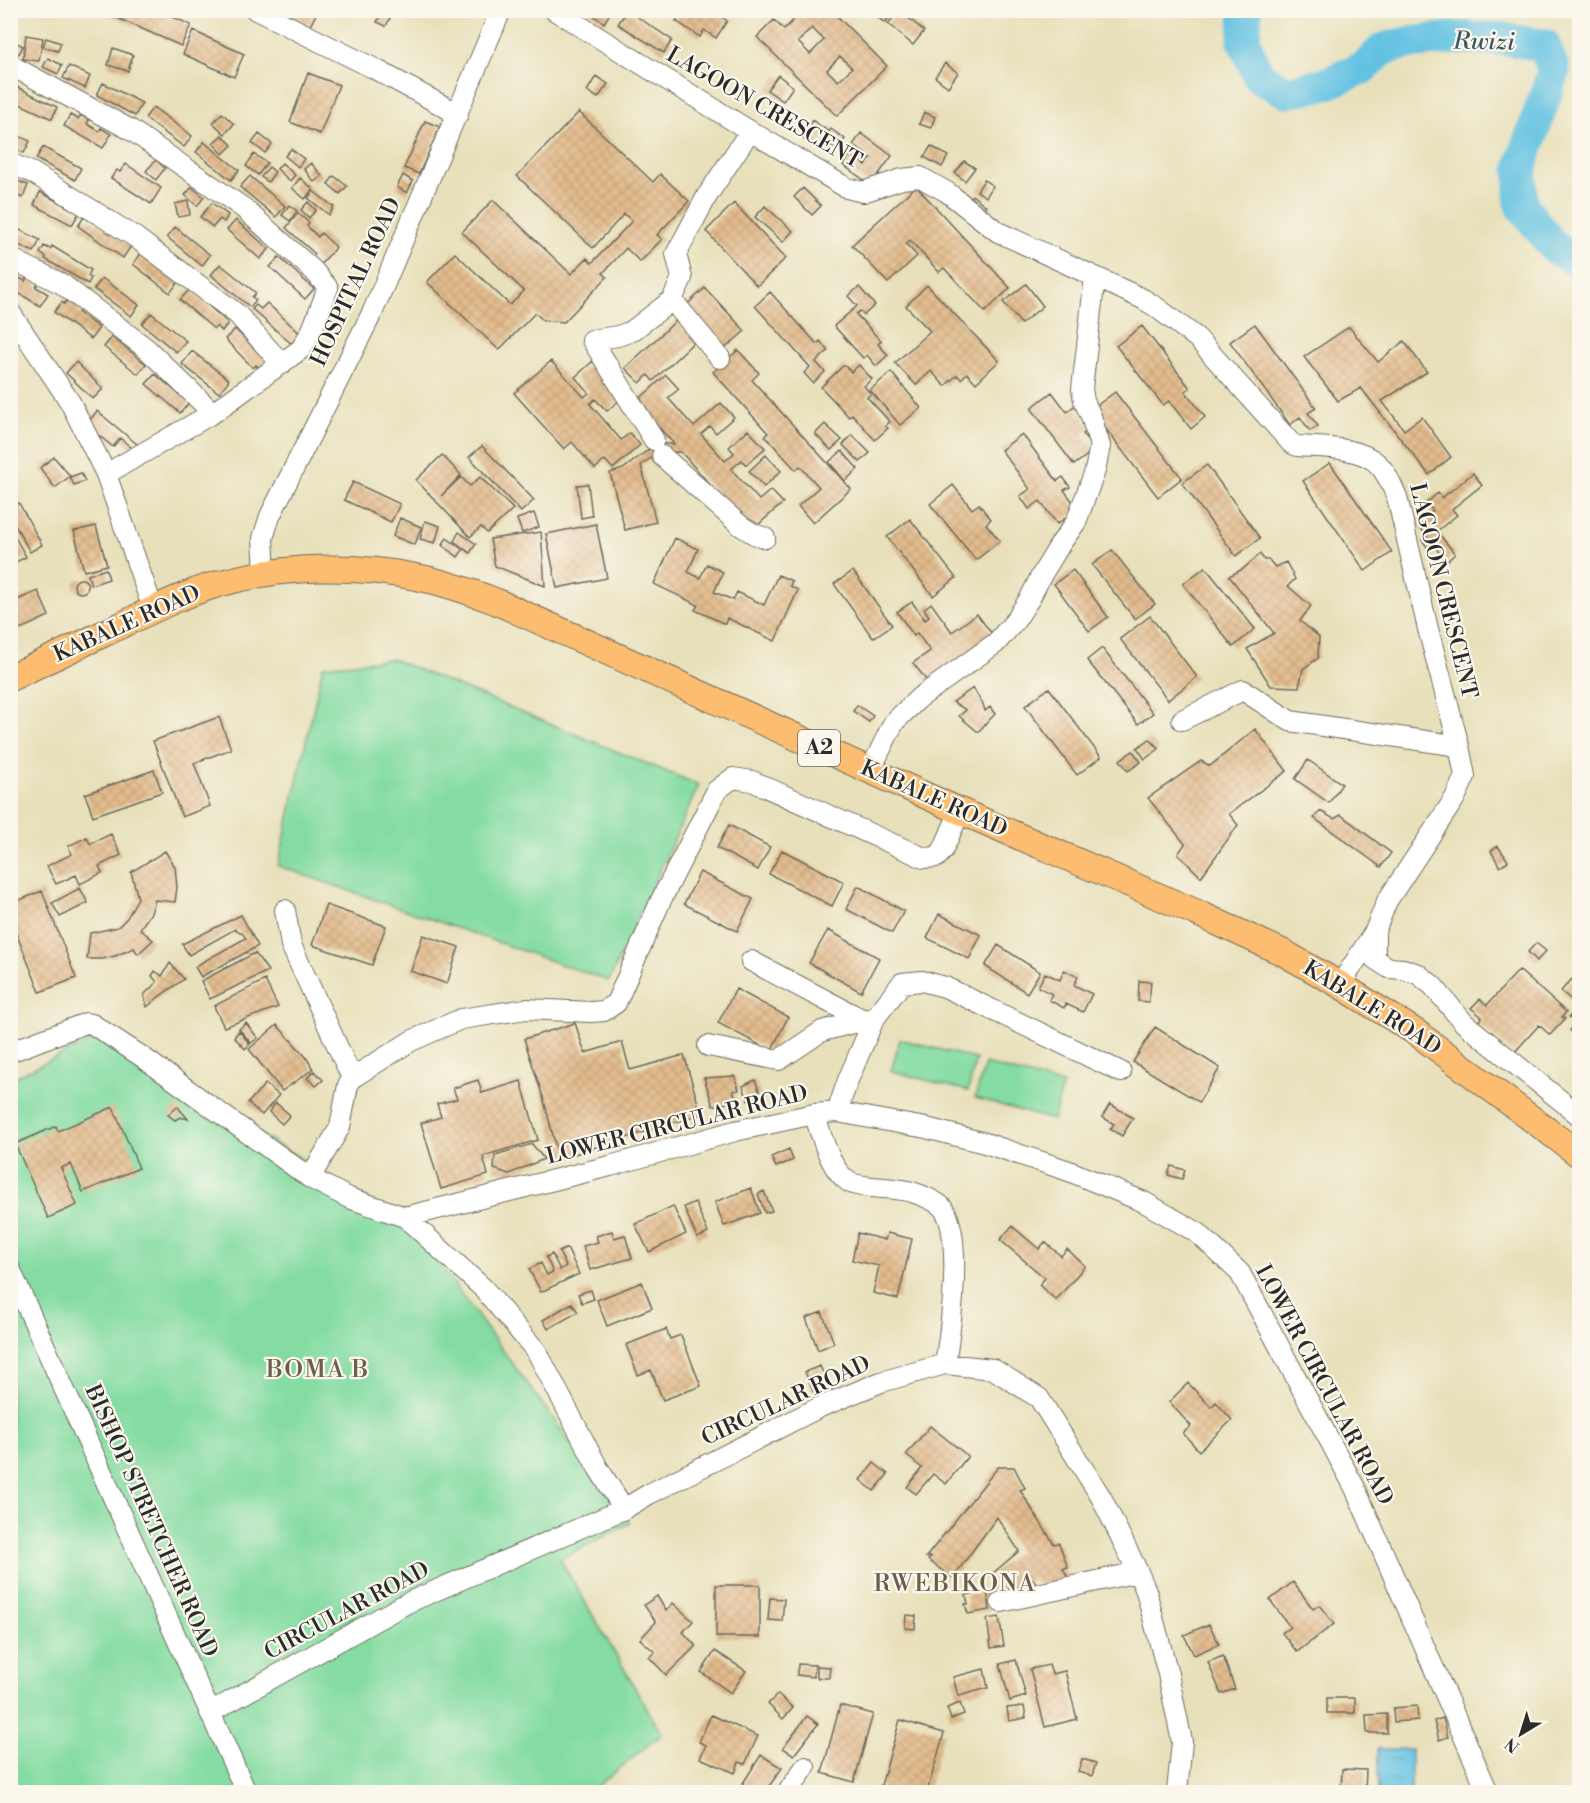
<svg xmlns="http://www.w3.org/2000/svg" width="1590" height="1803" viewBox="0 0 1590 1803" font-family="'Libre Bodoni',serif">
<defs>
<pattern id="water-ripples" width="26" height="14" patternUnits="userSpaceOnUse" patternTransform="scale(1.5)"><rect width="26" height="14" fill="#64c2e2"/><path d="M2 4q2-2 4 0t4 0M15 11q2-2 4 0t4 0" fill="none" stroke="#539eb7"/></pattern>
<pattern id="building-cross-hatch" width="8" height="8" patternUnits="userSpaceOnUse" patternTransform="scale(1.5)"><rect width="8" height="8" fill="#e3bc8d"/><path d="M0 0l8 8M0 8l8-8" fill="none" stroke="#c3a27a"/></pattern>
</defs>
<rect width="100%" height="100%" fill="#fbf7ec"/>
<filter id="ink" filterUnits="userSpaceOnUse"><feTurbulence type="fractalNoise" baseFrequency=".0167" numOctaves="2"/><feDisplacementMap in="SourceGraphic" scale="12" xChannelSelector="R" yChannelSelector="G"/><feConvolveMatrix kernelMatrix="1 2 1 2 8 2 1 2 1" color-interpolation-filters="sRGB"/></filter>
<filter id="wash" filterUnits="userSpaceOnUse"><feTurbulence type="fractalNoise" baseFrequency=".008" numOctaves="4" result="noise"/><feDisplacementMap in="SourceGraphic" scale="24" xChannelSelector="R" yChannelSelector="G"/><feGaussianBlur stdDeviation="1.35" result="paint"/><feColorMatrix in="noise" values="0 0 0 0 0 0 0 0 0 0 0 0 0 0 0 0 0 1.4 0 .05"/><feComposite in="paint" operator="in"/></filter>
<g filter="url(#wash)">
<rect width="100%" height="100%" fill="#e8e0ba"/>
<path fill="#84dca2" stroke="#588466" stroke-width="1.5" d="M392,659L699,785L609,981L278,866L323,666Z
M100,1036L411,1226L630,1523L560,1559L662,1734L590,1792H11V1079Z
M900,1039L976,1059L968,1091L891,1071Z
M985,1064L1063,1085L1053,1120L975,1098Z"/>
<path fill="url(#water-ripples)" stroke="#487686" stroke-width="1.5" d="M1378,1749H1411V1792H1378Z"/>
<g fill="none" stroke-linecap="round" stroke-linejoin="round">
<path stroke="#64c2e2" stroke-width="33" d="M1246,10L1244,41L1259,77L1287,92L1328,83L1365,67L1383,49L1408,43L1454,38L1503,39L1544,45L1554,70L1521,166V205L1555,248L1580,263"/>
</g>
<g id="blocks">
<path fill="url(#building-cross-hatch)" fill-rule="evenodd" d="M10,10H18L14,21L10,20Z
M99,10H158L191,25L181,46Z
M291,10H310L316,14L310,26L289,15Z
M383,10L393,12L386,26L377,22Z
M586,10H612L604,23Z
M627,10L672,40L664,53L618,24Z
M675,10H720L718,14L727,21L716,38L704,30L700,37L676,21L680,14Z
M794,10H831L887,66L837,116L757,37L774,20L784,30L798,15ZM812,28L824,40L810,54L798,42ZM840,56L852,68L838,81L827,70Z
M874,10H894L885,23L872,13Z
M899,10L924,31L913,45L888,24Z
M193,31L244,54L234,77L183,54Z
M26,35L43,38L39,61L23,59Z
M46,38L61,43L58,51L43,47Z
M10,39L23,46L19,54L10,49Z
M113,48L133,55L128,71L108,65Z
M48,58L62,65L58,74L43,67Z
M945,63L958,73L948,87L935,77Z
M69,66L90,76L85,88L63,78Z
M308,73L339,85L320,134L290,122Z
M778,75L793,87L783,101L767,90Z
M596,76L608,84L598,98L587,91Z
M103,83L142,103L135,116L97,95Z
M17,87L57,107L52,119L11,100Z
M153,107L192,136L184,147L145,118Z
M579,112L653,182L660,174L689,201L657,235L662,239L640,262L626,248L603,273L607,277L564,322L543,320L535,313L499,350L427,282L455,253L510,305L524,291L462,232L493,200L571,274L587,258L592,263L632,221L624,214L593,248L517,176Z
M924,112L935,117L931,128L919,124Z
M222,113L234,124L225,134L213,123Z
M70,115L78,119L81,115L89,120L87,124L99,131L101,128L111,134L103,148L64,126Z
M812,120L828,131L817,148L801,137Z
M425,121L440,127L419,174L404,168Z
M831,129L845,139L837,150L823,140Z
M10,132L30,141L24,153L10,147Z
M861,133L892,156L871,185L843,165L850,155L866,165L871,158L853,145Z
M259,134L272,144L265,153L252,143Z
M222,135L232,145L223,154L213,143Z
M204,142L239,170L231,180L196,152Z
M931,146L948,156L942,167L924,157Z
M43,147L81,168L75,180L36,159Z
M291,149L304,159L298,167L285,156Z
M254,154L267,163L258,175L246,166Z
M156,160L165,168L156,180L146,171Z
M964,161L975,168L965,181L955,173Z
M282,163L295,175L290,181L277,169Z
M311,163L322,176L314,182L304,169Z
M126,164L161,188L151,204L111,178L117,170L120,172Z
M269,167L275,172L268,182L261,177Z
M403,175L413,181L407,193L397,187Z
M250,176L285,206L276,217L240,187Z
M334,176L347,186L340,194L328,184Z
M10,178L28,185L23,198L10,193Z
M300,178L313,189L305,199L292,188Z
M984,180L993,186L986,197L977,191Z
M916,186L1010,288L985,312L944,268L939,272L910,240L906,244L917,256L888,283L852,245Z
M192,187L204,197L197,206L185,195Z
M803,188L821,206L812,215L794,197Z
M313,191L334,207L329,215L308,198Z
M40,192L79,213L72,225L34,205Z
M972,195L986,206L979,215L965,204Z
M188,201L190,215L178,217L175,204Z
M308,202L316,210L309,218L301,210Z
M212,203L228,215L224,222L220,219L213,227L200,217Z
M734,203L786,258L757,286L706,231Z
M289,205L297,211L290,221L282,215Z
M765,206L793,231L783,242L755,217Z
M298,213L309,223L307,226L318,237L321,233L336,247L321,264L312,257L315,254L286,228Z
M84,217L90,221L91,219L131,246L123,258L78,226Z
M236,220L269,249L260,259L227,230Z
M10,225L40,240L34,252L10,241Z
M175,227L210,255L202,266L167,237Z
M44,246L50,249L52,246L91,270L88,276L91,278L88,284L45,259L46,257L40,253Z
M142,252L179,281L170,293L133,264Z
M279,257L314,289L305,299L270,267Z
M220,264L256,293L252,297L256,300L250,307L211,275Z
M10,273L25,281L27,277L38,283L36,287L48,294L40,306L10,288Z
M102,278L139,305L131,316L94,289Z
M1026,284L1043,306L1021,324L1003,302Z
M927,285L999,361L976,383L967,373L961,379L957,375L945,386L931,371L916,385L895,363L930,331L906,306Z
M859,287L875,305L864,315L860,311L856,314L881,341L878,344L888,355L876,366L867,355L863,358L834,326L857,306L848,296Z
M705,288L745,331L723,350L684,307Z
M190,289L228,323L222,331L217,326L214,329L180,300Z
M770,292L817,344L820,341L828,351L816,362L825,372L813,383L804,373L810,367L755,306Z
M69,297L82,307L78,312L99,328L91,339L54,312L62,302L64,304Z
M267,303L304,337L295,347L252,309L256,305L261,309Z
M151,313L186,341L176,352L142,324Z
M679,318L698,338L653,381L648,375L640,383L625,368Z
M1255,324L1316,408L1308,413L1318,426L1310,431L1300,417L1290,425L1230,342Z
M1142,326L1190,388L1185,391L1205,417L1191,429L1169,401L1163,405L1116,346Z
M1349,327L1378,362L1404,341L1427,372L1382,401L1404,430L1422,417L1451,457L1429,475L1361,388L1338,401L1304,357Z
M235,329L271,365L264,373L256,365L253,368L225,339Z
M112,337L146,364L138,374L104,347Z
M738,350L759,373L752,380L851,489L813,523L798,506L819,487L800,466L796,470L765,436L768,433L713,372Z
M192,351L229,380L219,393L182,364Z
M551,361L584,397L589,393L575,377L593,361L624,396L607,411L595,399L590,404L621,440L630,433L640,445L613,469L605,460L595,469L572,442L564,449L514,393Z
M76,362L103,389L93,399L66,373Z
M844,365L851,372L859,365L872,379L864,386L871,394L867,397L890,422L885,426L888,428L875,440L852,414L849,417L821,387Z
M891,372L921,408L900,425L870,390Z
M155,374L189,403L180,413L146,384Z
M666,375L679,389L668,398L694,427L721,403L734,417L716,433L710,426L701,434L725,461L734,453L729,447L748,430L765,448L746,465L742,460L731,469L759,500L771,490L783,503L751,531L681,452H660L641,465L656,522L625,530L610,473L623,469L656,444H674L636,402Z
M1052,392L1067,412L1075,405L1092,427L1083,434L1094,450L1074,465L1031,408Z
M1115,392L1182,478L1158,497L1091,410Z
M97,411L137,444L133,449L120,438L113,447L86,425Z
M825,424L842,440L831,450L815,434Z
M1022,434L1057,481L1063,477L1070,487L1064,490L1078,509L1057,524L1040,501L1029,509L1020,496L1030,489L1001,450Z
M852,435L870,453L860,462L843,445Z
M482,446L534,500L521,512L469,457Z
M842,451L858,469L845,481L829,462Z
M442,455L461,475L441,496L461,477L470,486L480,477L513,509L487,533L481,527L470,537L416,480Z
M766,455L781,471L764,487L749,471Z
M54,457L70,476L55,488L40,468Z
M1330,463L1392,552L1365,571L1303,481Z
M1207,465L1260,538L1236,556L1182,483Z
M81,473L85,481L74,485L70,477Z
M1473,473L1482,485L1452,509L1457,515L1437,531L1455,554L1446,562L1435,547L1430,551L1422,540L1427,536L1417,523L1433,511L1426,503L1438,493L1442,498Z
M353,482L400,504L391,522L344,500Z
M588,484L592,516L581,518L577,485Z
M953,485L972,509L979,504L985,512L991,519L986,524L1000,541L976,560L930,504Z
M10,487L17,500L10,503Z
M19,503L42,545L30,552L10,516V508Z
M534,513L539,527L522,533L517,519Z
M400,518L421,527L415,545L393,536Z
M910,519L956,578L933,596L887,537Z
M425,521L440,526L435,543L420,539Z
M596,524L607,578L557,588L546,534Z
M96,526L107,565L84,571L74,531Z
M10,528L26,557L10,565Z
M459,532L476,544L470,553L454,541Z
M541,532L545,586L495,566L490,539Z
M447,538L463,550L458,557L442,545Z
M675,538L698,549L688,572L700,578L707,564L723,572L714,592L733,600L737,592L764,605L778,575L792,581L790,586L798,590L775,641L727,618L725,624L695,610L698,605L654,584Z
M1112,550L1155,604L1135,619L1092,565Z
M1260,554L1264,560H1269L1275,567L1286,562L1295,579L1288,586L1311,606L1300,621L1319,637L1318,658L1303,669L1299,687L1271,686L1247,649L1274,633L1229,576L1243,569Z
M1205,567L1255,629L1233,647L1183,584Z
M106,569L109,579L91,585L88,575Z
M1073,570L1108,617L1089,631L1054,584Z
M853,571L892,625L873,638L834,584Z
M74 586a7 7 0 1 1 14 0a7 7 0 1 1-14 0Z
M38,591L49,616L10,634V603Z
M912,602L925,620L929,616L924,609L931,603L952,632L977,614L995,638L927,681L913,663L930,651L917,633L914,636L897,612Z
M1150,616L1197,677L1168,700L1120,639Z
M1102,648L1153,713L1138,724L1087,660Z
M973,688L983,704L985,711L990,707L995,714L978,732L959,716L966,710L953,702Z
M1049,688L1101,757L1077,775L1025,706Z
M857,705L873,716L869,722L853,711Z
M219,717L231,749L194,763L210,806L182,817L153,741Z
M1255,729L1287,771L1229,814L1238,825L1201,877L1178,854L1185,844L1148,798L1201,761L1210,766Z
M1150,739L1159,749L1145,759L1137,748Z
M1133,751L1141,762L1128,771L1120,760Z
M1308,760L1342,784L1329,803L1295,779Z
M154,770L162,792L93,816L85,794Z
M1320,811L1334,819L1341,815L1391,853L1381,867L1314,818Z
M729,825L770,847L758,870L717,848Z
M111,834L121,855L99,866L102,873L80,884L76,875L56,884L47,866L72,854L68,846L87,837L90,844Z
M1498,846L1508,861L1500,867L1491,851Z
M782,850L844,882L832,906L769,874Z
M165,851L175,867L177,887L175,902L155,900L151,913L140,929L153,940L138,954L134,948L115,956L102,959H87L90,933L118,927L127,918L138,898L131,872Z
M700,872L753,899L737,931L684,904Z
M858,886L904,911L892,933L846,909Z
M80,888L88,903L60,917L52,903Z
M42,891L76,978L40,992L10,918V904Z
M326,905L386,926L372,965L312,945Z
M939,914L981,935L969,959L927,938Z
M241,915L258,946L201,977L195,967L197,965L246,938L242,933L235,929L189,955L182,944Z
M828,930L879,958L861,992L809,963Z
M423,935L459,947L447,984L411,971Z
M1536,943L1546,951L1537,961L1528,952Z
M998,945L1040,972L1027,993L985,966Z
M255,953L268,971L210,999L201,981Z
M170,963L184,979L160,996L147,1007L144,995L157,982L152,976L155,971L162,976Z
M1064,970L1078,977L1074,985L1092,994L1083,1012L1066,1004L1064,1008L1049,1000L1052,994L1038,987L1045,973L1060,980Z
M1519,970L1566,1012L1562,1017L1565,1019L1550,1035L1539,1025L1513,1054L1478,1022L1482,1017L1471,1008L1480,999L1487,1005Z
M1572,979L1580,987V1019L1576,1023L1569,1017L1578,1006L1561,991Z
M265,980L278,1007L224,1027L214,1006Z
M1139,981L1151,982L1149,1002L1138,1001Z
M736,989L788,1017L771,1051L718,1023Z
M1580,1021V1041L1570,1030Z
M246,1023L258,1038L251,1043L239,1029Z
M575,1023L585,1053L622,1042L630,1070L684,1055L701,1114L559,1159L543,1097L524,1039Z
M277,1025L306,1057L313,1069L282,1091L249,1049Z
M1155,1027L1220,1068L1199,1102L1133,1062Z
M239,1031L250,1044L245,1049L234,1037Z
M314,1071L323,1080L316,1086L307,1078Z
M735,1076L739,1090L733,1091L737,1101L713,1106L704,1078Z
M478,1080L482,1093L521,1081L538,1140L483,1156L488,1175L441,1189L421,1123L441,1117L437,1104L457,1099L453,1088Z
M755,1080L761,1095L748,1101L743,1086Z
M265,1084L279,1095L262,1115L248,1103Z
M276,1103L290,1115L282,1124L269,1112Z
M1110,1104L1133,1118L1122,1136L1110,1129L1114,1124L1102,1117Z
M177,1106L188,1119L180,1117L175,1120L168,1115Z
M113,1107L139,1168L83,1192L71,1164L61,1168L77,1205L48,1218L15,1144L56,1126L58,1131Z
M532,1144L544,1159L509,1174L494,1169L495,1155Z
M789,1149L793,1160L776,1167L771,1157Z
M1171,1166L1185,1170L1182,1179L1168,1175Z
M751,1188L760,1213L724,1226L715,1202Z
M764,1191L772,1211L765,1213L758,1194Z
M695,1202L708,1233L697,1238L684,1207Z
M673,1206L686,1234L649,1252L635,1224Z
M1012,1226L1039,1249L1045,1242L1061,1256L1067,1249L1085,1266L1056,1300L1039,1285L1045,1278L1000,1240Z
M612,1231L614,1238L625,1235L632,1258L590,1270L583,1246L598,1242L596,1236Z
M858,1233L885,1240L887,1233L912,1239L898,1299L873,1293L879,1266L852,1260Z
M567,1248L579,1274L541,1292L529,1269L541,1263L547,1275L553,1272L546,1257L552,1254L560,1270L566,1266L559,1252Z
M642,1282L652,1308L607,1326L597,1300Z
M591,1290L594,1299L582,1303L578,1294Z
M572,1303L578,1312L548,1329L543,1320Z
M822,1312L834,1343L818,1350L806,1318Z
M666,1329L670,1339L681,1335L701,1386L663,1400L651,1370L638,1375L626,1345Z
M820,1366L831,1391L816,1398L805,1372Z
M1188,1383L1211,1407L1216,1402L1232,1420L1199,1451L1183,1433L1191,1426L1169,1402Z
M930,1426L968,1456L946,1484L933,1474L916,1494L907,1487L922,1468L906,1455Z
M874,1463L888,1474L874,1491L860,1480Z
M998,1467H1014L1025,1488L1020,1490L1054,1544L1059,1543L1068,1568H1063L1068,1578L1041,1590L1033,1579L1003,1598L992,1574L1019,1551L997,1517L953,1578L928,1560L931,1557H926Z
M1293,1582L1313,1609L1319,1605L1334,1624L1297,1652L1282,1633L1290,1627L1270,1600Z
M716,1585H760V1637H716Z
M987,1591L990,1610L968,1614L965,1604H968L966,1595Z
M657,1596L666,1611L673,1603L693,1621L683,1632L696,1646L666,1675L649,1657L655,1652L640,1639L656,1622L644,1605Z
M770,1598L784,1599L782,1621L768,1620Z
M906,1615L916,1616L915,1629L905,1628Z
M999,1617L1004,1646L991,1648L987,1619Z
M1209,1624L1219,1644L1194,1655L1184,1635Z
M715,1651L746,1671L731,1693L701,1672Z
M1223,1656L1235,1689L1221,1694L1208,1662Z
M1016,1660L1026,1696L1010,1701L1000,1664Z
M798,1664L815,1665L814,1677L797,1675Z
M1049,1665L1052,1674L1065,1671L1077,1719L1045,1727L1030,1669Z
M817,1666L830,1667L829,1678H817Z
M984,1669L988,1688L958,1696L953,1677Z
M778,1694L793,1708L783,1719L768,1704Z
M1327,1698H1355V1713H1327Z
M960,1703L964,1714L951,1719L947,1708Z
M840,1705L873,1714L854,1782L822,1773Z
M1024,1706L1026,1718L1009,1721L1007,1708Z
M1417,1706L1418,1720L1394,1722L1393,1708Z
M1387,1714V1733H1367L1366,1715Z
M711,1715L758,1736L745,1764L739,1762L735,1773L700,1758L706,1745L699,1742Z
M807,1716L818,1724L794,1755L783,1748Z
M1443,1718L1448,1737L1439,1740L1434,1721Z
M900,1720L944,1733L927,1792H879Z
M761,1755L782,1768L765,1792H751L741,1786Z
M1082,1759L1096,1763L1092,1776L1078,1772Z
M1342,1769L1366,1770L1365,1792H1341Z"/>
</g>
</g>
<g filter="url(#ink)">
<use href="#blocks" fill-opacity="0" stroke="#6d6a5d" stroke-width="1.5"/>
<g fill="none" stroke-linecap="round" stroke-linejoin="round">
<g stroke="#6d6a5d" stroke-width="22">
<path id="minor" d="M256,10L375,69L458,114
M554,10L750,131L847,188L863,192L902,179L920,177L947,192L998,232L1143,299L1156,307L1197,338L1291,443L1297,446C1323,448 1358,446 1378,464C1387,473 1392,486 1397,497L1428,629L1459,746L1465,776L1455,798L1387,901L1375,931L1340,985
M10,65L131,130L242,207L314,271L328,288L312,330L301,349L213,413L106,474
M10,163L33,173L135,237L237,314L282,364
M10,258L62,284L147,349L213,413
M672,300L720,358
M10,312L70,402L106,474L153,609
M654,440L592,340L618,336L632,331L672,300L682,278L676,254L707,196L750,131
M662,456L741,526L754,534L765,538
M265,574L263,538L270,516L373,311L501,10
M1182,720L1243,690L1290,721L1459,746
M870,771L894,722L919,698L996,643L1015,621L1030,598L1041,576L1061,543L1076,522L1095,471L1100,446L1091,416L1084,401L1082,389L1094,285L1096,278
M285,910L291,945L352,1078
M1375,931V959L1389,968L1403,969L1418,974L1433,986L1464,1023L1580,1116
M751,961L848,1012L864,1020L869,1019
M708,1046L779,1060L822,1031L864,1020
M10,1052L86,1023L92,1024L141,1056L310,1178L349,1198L405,1217L610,1166L735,1131L814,1114L837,1112L926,1128L985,1143L1069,1171L1144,1202L1198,1233L1240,1273L1355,1488L1488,1792
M837,1112L848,1080L874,1019L902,983L922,981L945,987L1121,1072
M814,1114C822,1135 829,1169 849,1182C861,1189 897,1187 912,1192C921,1195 934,1200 941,1206C965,1228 950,1333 945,1364
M310,1178L340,1127L348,1085L352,1078L411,1041L461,1019L526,1009L591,1012L604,1011L616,1003L661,900L717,790L733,778L752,781L924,858L937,857L943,850L960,811
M405,1217L483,1288L537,1352L598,1468L624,1509
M10,1269L246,1792
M1001,1602L1138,1572
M211,1712L407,1603L624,1509L649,1494L820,1407L881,1382L945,1364L993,1369L1039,1398L1101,1497L1138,1572L1146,1591L1168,1674L1182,1742L1177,1792
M788,1792L805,1767"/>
</g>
<g stroke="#6d6a5d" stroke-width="28">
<path id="major" d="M10,678C43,662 76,647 109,631C145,614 180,595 218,584C283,565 355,564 421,578C446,583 471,592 495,601L960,811L1195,912L1284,953L1340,985L1417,1033L1580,1155"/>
</g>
<use href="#minor" stroke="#fff" stroke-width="20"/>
<use href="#major" stroke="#fcbd6f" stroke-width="26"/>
</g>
</g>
<g text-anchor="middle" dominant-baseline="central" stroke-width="4.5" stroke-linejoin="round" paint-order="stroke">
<rect fill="#fbf7ec" stroke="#696865" stroke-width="1.5" x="798" y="730" width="42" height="36" rx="4.5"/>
<g font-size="21" font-weight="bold" fill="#2b2b2b">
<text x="819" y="748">A2</text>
</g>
<g font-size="22" fill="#2b2b2b" stroke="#fbf7ec">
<text transform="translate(764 108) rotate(30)">LAGOON CRESCENT</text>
<text transform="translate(356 282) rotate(-65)">HOSPITAL ROAD</text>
<text transform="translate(1443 591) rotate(76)">LAGOON CRESCENT</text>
<text transform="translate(127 624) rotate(-24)">KABALE ROAD</text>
<text transform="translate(934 799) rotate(24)">KABALE ROAD</text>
<text transform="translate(1372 1008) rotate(32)">KABALE ROAD</text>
<text transform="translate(677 1125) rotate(-14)">LOWER CIRCULAR ROAD</text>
<text transform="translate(1324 1385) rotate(62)">LOWER CIRCULAR ROAD</text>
<text transform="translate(786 1401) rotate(-25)">CIRCULAR ROAD</text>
<text transform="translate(151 1521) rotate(66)">BISHOP STRETCHER ROAD</text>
<text transform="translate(347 1611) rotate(-28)">CIRCULAR ROAD</text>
</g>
<g font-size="24" font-style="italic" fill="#3c5862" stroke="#fbf7ec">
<text transform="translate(1484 42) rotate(1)">Rwizi</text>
</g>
<g font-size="24" letter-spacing="1.5" fill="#6b5e4d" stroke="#fbf7ec">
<text x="318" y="1370">BOMA B</text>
<text x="955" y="1584">RWEBIKONA</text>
</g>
</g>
<rect width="1590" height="1803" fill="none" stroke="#fbf7ec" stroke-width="36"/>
<g transform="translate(1521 1734) rotate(218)" stroke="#fbf7ec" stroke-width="4.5" paint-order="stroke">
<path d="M0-4.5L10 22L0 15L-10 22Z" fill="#2b2b2b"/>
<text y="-9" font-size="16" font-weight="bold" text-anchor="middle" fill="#2b2b2b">N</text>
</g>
</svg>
